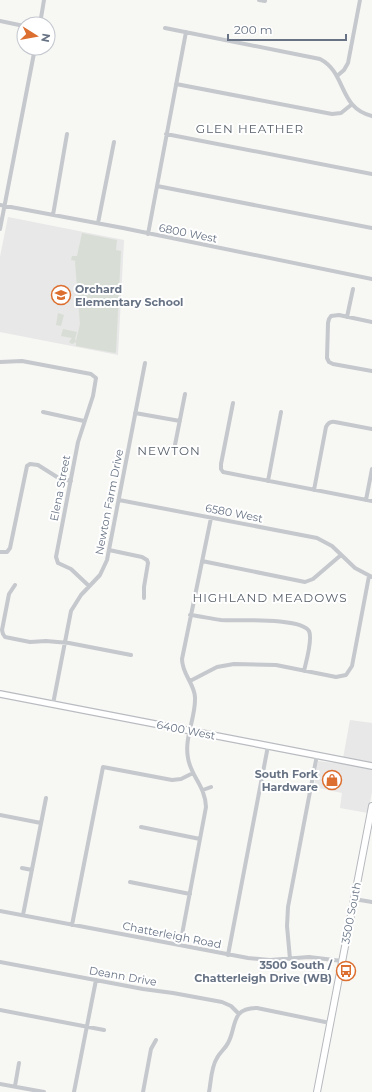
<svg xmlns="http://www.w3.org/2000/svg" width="372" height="1092" viewBox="0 0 372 1092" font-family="Montserrat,sans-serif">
<rect width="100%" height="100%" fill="#f7f7f4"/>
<path fill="#e7e8e7" d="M8,217L124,240L118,355L0,332V257Z
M350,720L372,723V792L368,813L340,808L342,793L314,787L318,761L342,764Z"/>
<path fill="#d8ded5" d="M82,233L117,240L116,250L121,251L116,352L115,353L76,346V342L72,344L69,342L72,338L61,336L63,329L77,332L75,339L76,341L80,324L75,262L76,261L71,260L72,256H77Z
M58,313L64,315L61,326L56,325Z"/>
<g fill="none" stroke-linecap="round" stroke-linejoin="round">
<g stroke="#b8bbc0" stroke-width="8">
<path id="secondary" d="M0,694L372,766"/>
</g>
<g stroke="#b6b9be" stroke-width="8">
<path id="primary" d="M317,1092L372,806"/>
</g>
<path stroke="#c5c8cc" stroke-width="4" d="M259,0L265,1V0
M0,21L24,26
M40,24L44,0
M165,28L320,59C347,73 338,108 372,116
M337,76L344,70L348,63L360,0
M176,84L332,114L341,113L351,105
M166,134L372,174
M157,186L372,228
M0,205L123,228L372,279
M53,215L67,134
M98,223L114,142
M0,229L35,48
M148,234L186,32
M347,317L353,289
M372,322L339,315L331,316L329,319L328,323L327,358L329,362L333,364L372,371
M0,362L22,361L91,374L96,378L93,396L78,442L56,557L58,563L71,569L89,586
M233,403L221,464V469L223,472L372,501
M43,412L84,421
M135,413L180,421
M174,450L185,394
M268,481L281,412
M314,490L326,427C328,423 331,421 335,422L372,429
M119,500L317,538L332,546L355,568L372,577
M366,500L372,469
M109,550L142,557L147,560L148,563L144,587V598
M0,552H7L10,548L27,466L30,464L38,465L57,477L71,481
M202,561L305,582L313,579L341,555
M15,585L9,594L2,630L3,634L5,637L30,642L46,641L69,643L131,655
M190,615C201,616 211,619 221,620C238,621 300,617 309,631C313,639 306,662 304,671
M190,681L217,667L234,664L276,665L336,677L346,675L352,666L369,576
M53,704L71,611L81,595L100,575L107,560L145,363
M203,790L211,787
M0,815L41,823
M141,827L200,839
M22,868L32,870
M130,882L190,894
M354,899L372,902
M0,911L248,958L270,960L309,957L342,961
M23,915L46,798
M72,925L103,767L172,780L181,779L193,773
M180,945L206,807C205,785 191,777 188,758C184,737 196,718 195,697C194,683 182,674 182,659L211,518
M228,955L268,746
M290,959L287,926L288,907L317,755
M0,962L143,989L173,993L222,1002L231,1006L239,1014
M0,1010L104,1030
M0,1084L44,1092
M15,1086L19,1063
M74,1092L96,980
M143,1092L151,1049L156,1040
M209,1092C211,1082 211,1067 217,1058C220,1052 225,1049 228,1043C237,1027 230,1008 257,1008L330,1023"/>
<use href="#secondary" stroke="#fff" stroke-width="5.5"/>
<use href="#primary" stroke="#fff" stroke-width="6"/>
</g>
<defs>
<g id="school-ring" transform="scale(1)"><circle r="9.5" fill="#fff" stroke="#dc6e2f" stroke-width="1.5"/><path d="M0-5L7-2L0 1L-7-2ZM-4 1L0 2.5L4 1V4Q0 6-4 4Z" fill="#dc6e2f"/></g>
<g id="shop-ring" transform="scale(1)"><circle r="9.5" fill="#fff" stroke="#dc6e2f" stroke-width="1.5"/><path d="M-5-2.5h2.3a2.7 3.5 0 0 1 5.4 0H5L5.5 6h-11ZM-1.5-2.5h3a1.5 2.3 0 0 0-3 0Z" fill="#dc6e2f"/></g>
<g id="bus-ring" transform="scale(1)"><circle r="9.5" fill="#fff" stroke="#dc6e2f" stroke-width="1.5"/><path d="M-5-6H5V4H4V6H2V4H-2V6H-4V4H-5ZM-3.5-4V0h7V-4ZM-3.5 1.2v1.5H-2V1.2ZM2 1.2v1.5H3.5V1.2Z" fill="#dc6e2f"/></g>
</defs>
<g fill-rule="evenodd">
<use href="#school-ring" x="61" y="295"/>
<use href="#shop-ring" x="332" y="780"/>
<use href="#bus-ring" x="346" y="971"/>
</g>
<g text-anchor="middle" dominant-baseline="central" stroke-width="4" stroke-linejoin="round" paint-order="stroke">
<g font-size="11" fill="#677384" stroke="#fff">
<text transform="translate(188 233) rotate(11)">6800 West</text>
<text transform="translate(60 488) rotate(-79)">Elena Street</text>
<text transform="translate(109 502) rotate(-79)">Newton Farm Drive</text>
<text transform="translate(234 513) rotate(11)">6580 West</text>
<text transform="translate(186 730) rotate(11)">6400 West</text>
<text transform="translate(351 913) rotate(-79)">3500 South</text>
<text transform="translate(172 935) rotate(11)">Chatterleigh Road</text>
<text transform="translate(123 976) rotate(10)">Deann Drive</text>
</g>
<g font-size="11" font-weight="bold" fill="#677384" stroke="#fff" text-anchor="end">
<text x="75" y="289" text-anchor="start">Orchard<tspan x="75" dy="13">Elementary School</tspan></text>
<text x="318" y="774">South Fork<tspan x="318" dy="13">Hardware</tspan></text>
<text x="332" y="965">3500 South /<tspan x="332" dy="13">Chatterleigh Drive (WB)</tspan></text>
</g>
<g font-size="12" letter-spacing="1" fill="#555e69" stroke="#fff">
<text x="250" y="128">GLEN HEATHER</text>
<text x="169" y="450">NEWTON</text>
<text x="270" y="597">HIGHLAND MEADOWS</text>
</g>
</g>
<g transform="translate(36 36) rotate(101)"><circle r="19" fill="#ffffff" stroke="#c2c7ce"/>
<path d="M0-3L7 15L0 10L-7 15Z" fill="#dc6e2f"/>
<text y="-6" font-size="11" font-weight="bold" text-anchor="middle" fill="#677384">N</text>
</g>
<path d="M228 34v6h118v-6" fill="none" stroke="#677384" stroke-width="2"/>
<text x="234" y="34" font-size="12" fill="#677384" stroke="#ffffff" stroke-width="3" paint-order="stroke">200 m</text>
</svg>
